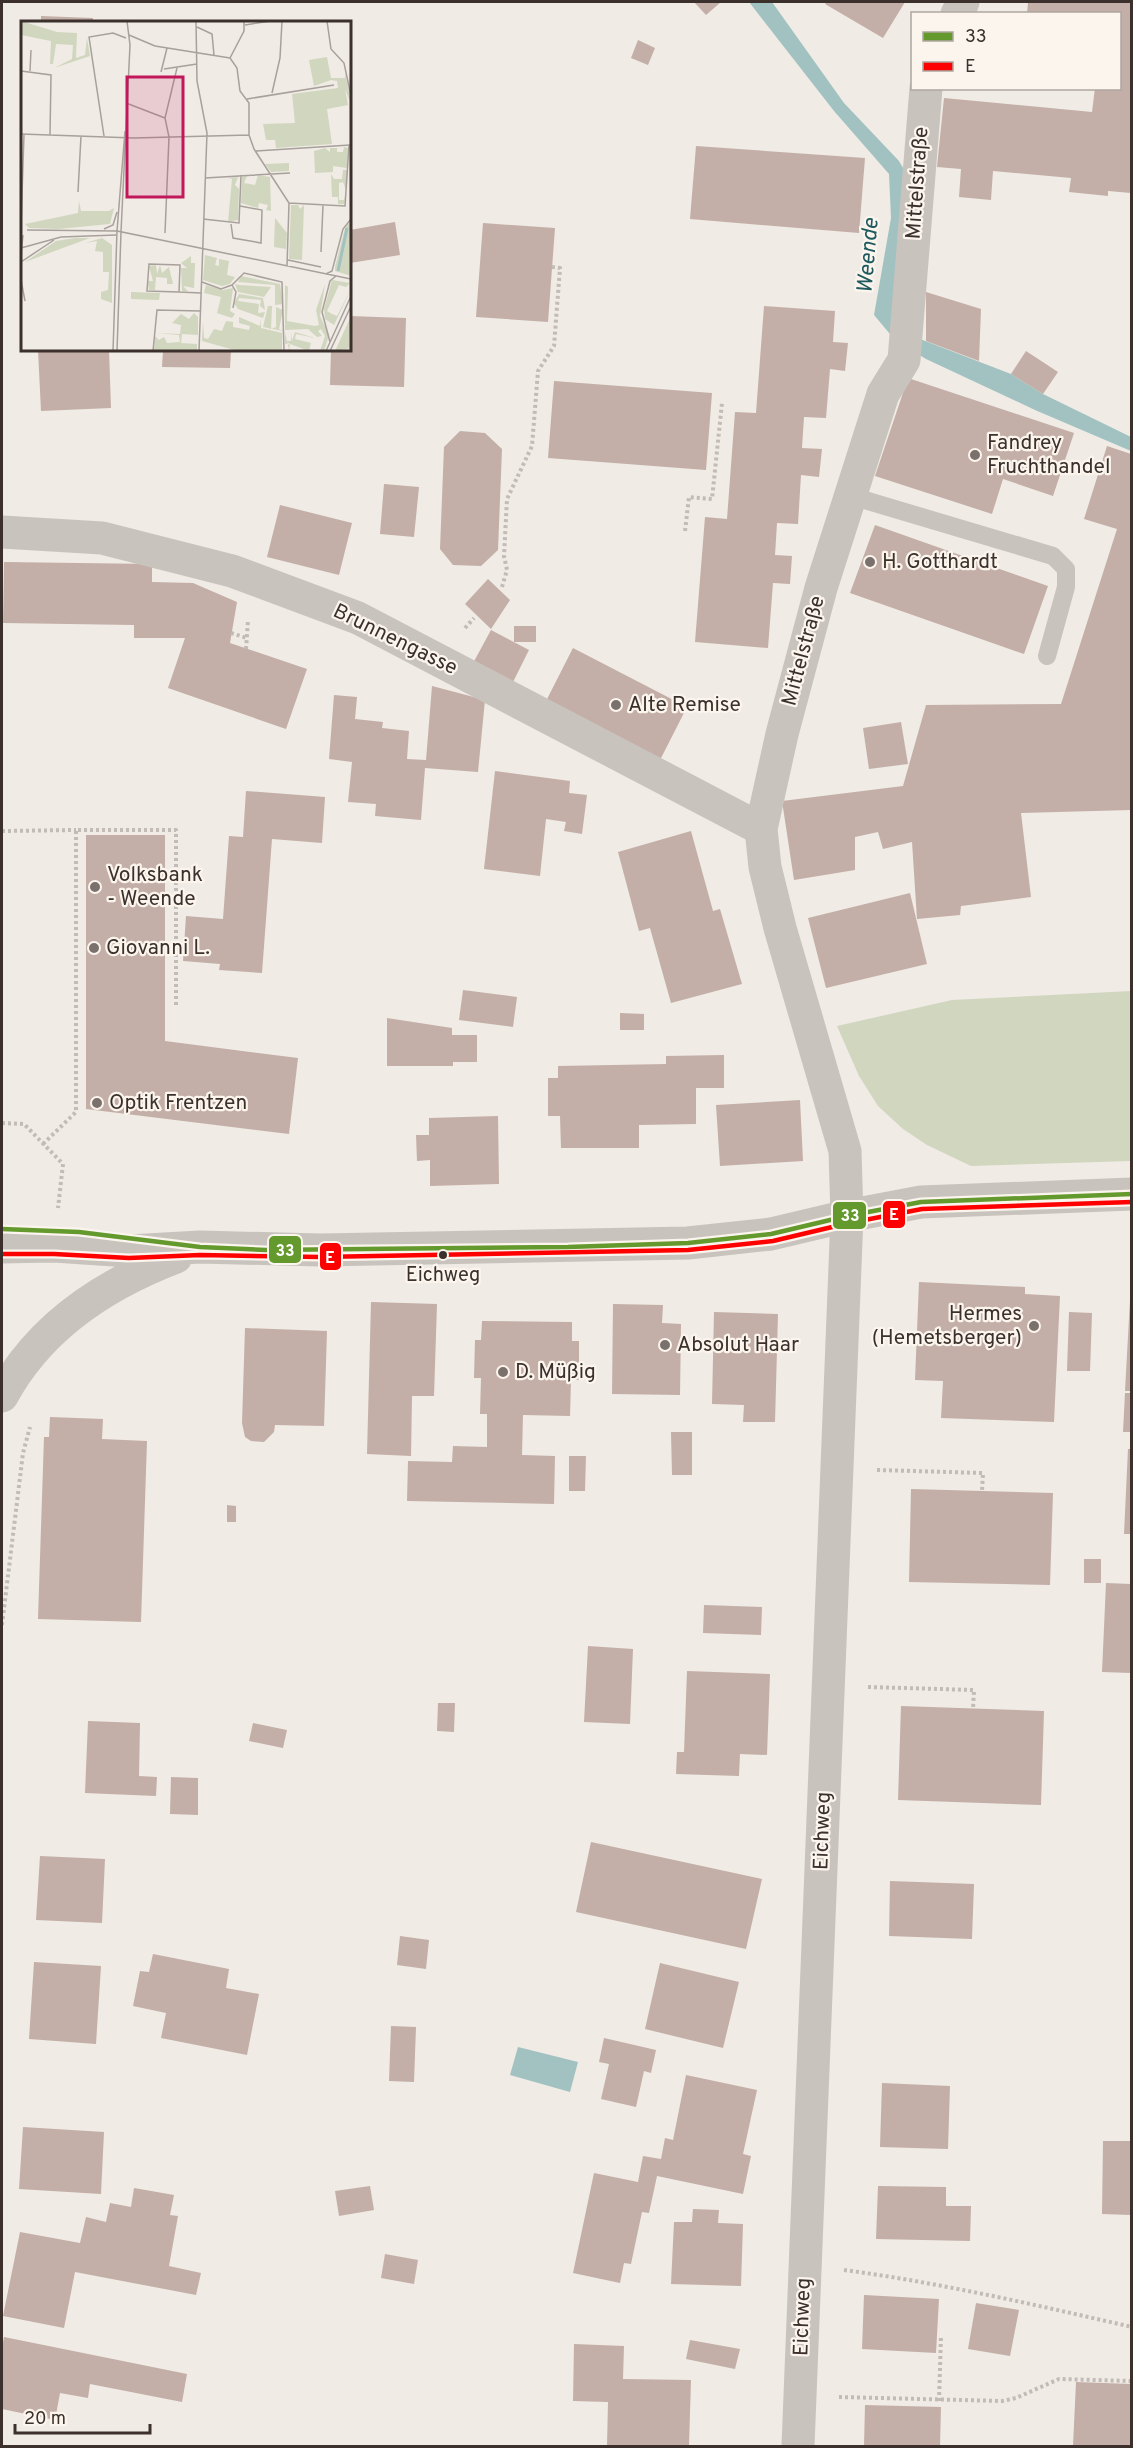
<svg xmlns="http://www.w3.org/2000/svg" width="1133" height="2448" viewBox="0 0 1133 2448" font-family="Overpass,sans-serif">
<rect width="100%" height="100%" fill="#f0ebe5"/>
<path fill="#d1d6bf" d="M1131,991V1161L971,1166L927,1145L903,1129L878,1106L859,1076L837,1026L952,1000Z"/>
<path fill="#a1c2c1" d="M749,2H772L844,103L899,161L906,173L920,339L1011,374L1043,394L1131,437V451L1035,410L926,359L895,340L874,315L891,218L889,174L834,111Z
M518,2047L578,2062L570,2092L510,2075Z"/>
<path fill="#c3afa7" d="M694,2H721L706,15Z
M827,2H905L883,38L825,4Z
M1028,2H1131V193L1108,191V196L1069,192L1071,178L993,171L991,200L959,197L961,169L937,167L944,98L1092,112L1095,88H1120V14H1027Z
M41,16L93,18V22H41Z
M638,40L655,48L648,65L631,58Z
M696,146L865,158L859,233L690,219Z
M395,222L400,255L350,263V230Z
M483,223L555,228L548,322L476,317Z
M926,292L981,309L979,361L926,341Z
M764,306L835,311L833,342L848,343L845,371L830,369L826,418L804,417L802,448L822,449L819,477L801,475L798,524L777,523L775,555L792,556L790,584L773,583L768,648L695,642L705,517L727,519L735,412L756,413Z
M350,316L406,318L404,387L330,385L331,350H350Z
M38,350H109L111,408L41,411Z
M163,350H231L230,368L162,367Z
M1026,351L1058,372L1043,394L1011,374Z
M908,378L1074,433L1053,496L1003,479L992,514L875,476Z
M554,381L712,393L706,470L548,458Z
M460,431L485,433L502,449L498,550L481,566L453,565L440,549L444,447Z
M1107,446L1131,454V810L1021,813L1031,897L961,906L960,915L917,919L912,842L883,849L878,832L855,837V870L794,880L782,801L903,786L926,705L1061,704L1117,529L1084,519Z
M384,484L419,487L414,537L380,534Z
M280,505L352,523L339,575L267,557Z
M875,525L1048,586L1024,654L850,593Z
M4,562L152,564V582L193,583L237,602L230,643L307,669L286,729L168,688L185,638H134V625L3,623Z
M488,579L510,600L491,629L465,604Z
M514,626H536V642H514Z
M491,630L529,650L511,686L472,665Z
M573,648L687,707L659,762L545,703Z
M432,686L485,700L478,772L425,768L421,820L375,816L376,804L348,802L352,762L329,759L334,695L357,697L355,719L383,722L382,728L409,731L407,759L426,760Z
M901,722L908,764L869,769L863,728Z
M495,771L570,781L569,793L587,795L582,834L564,831L566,822L546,819L540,876L484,869Z
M246,791L325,797L322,843L272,839L262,973L219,970L220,964L183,961L186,916L223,919L229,836L243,837Z
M691,831L713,911L720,909L742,984L671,1003L650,928L639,931L618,852Z
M86,835H165V1041L298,1058L289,1134L86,1109Z
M910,893L927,964L826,988L808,918Z
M463,990L517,997L513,1027L459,1020Z
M620,1013L644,1014V1030H620Z
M387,1018L452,1028V1035H477V1062H453V1066H387Z
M724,1055V1088H696V1124L639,1125V1148H561L560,1116H548V1078H558V1066L666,1064V1056Z
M800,1100L803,1161L720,1166L716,1105Z
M498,1116L499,1184L430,1186V1160L417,1161L416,1135H429V1118Z
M919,1282L1025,1287V1294L1060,1296L1054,1422L941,1418L943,1381L915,1380Z
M1130,1300H1131V1391H1125Z
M371,1302L437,1304L434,1396H412L411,1456L367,1454Z
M613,1304L663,1305L662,1323L681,1324L680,1395L612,1394Z
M714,1312L778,1314L775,1422H743L744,1405L712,1404Z
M1069,1312L1092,1313L1090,1371H1067Z
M482,1321L572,1322V1341H579V1380H571L570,1416L523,1415L522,1455L555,1456L554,1504L407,1501L408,1461L452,1462L453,1446L487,1447V1414H480L481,1378H474L475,1340H481Z
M245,1328L327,1331L324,1426L275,1425L274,1432L264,1442L251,1441L245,1437L242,1423Z
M1125,1393H1131V1432H1123Z
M50,1417L103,1419L102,1439L147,1441L141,1622L38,1619L44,1437H49Z
M671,1432H692V1475H672Z
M1128,1449H1131V1534H1124Z
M569,1456H586L585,1491H569Z
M911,1489L1053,1493L1050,1585L909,1582Z
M227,1505L236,1506V1522H227Z
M1084,1559H1101V1583H1084Z
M1106,1583L1131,1584V1673L1102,1672Z
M704,1605L762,1607L761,1635L703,1633Z
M588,1646L633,1649L630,1724L584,1722Z
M687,1671L770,1674L767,1755L740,1754L739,1776L676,1774L677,1752H684Z
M438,1703H455L454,1732L437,1731Z
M901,1706L1044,1711L1041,1805L898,1800Z
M88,1721L140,1723L139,1776L157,1777L156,1796L85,1793Z
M253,1723L287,1730L283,1748L249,1741Z
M171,1777L198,1778V1815L170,1814Z
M591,1842L762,1879L746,1949L576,1912Z
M40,1856L105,1859L102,1923L36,1920Z
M890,1881L974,1884L972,1939L889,1936Z
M400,1936L429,1940L426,1969L397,1965Z
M153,1954L229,1969L226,1988L259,1994L247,2055L161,2038L166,2013L133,2006L140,1971L149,1972Z
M34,1962L101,1966L96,2044L29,2039Z
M660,1963L739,1982L723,2048L645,2029Z
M391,2026L416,2027L414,2082L389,2081Z
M604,2038L656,2050L651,2073L644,2071L636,2107L601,2099L609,2064L599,2062Z
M686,2075L757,2090L743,2154L751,2156L743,2194L657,2176L649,2213L642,2212L631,2264L624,2263L620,2283L573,2273L594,2173L638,2182L643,2156L661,2159L665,2138L673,2140Z
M882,2083L950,2086L948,2149L880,2147Z
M23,2127L104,2132L101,2194L19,2189Z
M1103,2141H1131V2215L1102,2214Z
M370,2186L374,2210L339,2216L335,2191Z
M878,2186L946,2187V2206H971L970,2241L876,2239Z
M134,2188L174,2195L170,2215L178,2216L169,2266L201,2273L196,2295L75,2272L64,2328L3,2316L20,2232L80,2243L86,2217L106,2222L110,2203L131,2207Z
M693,2209L719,2210L718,2223L743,2224L741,2286L671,2284L674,2222H692Z
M385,2254L418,2260L414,2284L381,2278Z
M864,2295L939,2299L936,2353L862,2349Z
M976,2303L1019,2310L1010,2356L968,2349Z
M4,2337L187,2374L182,2402L90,2384L88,2398L60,2393L55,2420L2,2409V2348Z
M690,2340L740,2349L735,2369L686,2359Z
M574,2344L624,2346L623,2379L691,2380L689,2446H607L608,2402L573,2401Z
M1076,2382L1131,2384V2446H1073Z
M865,2405L941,2407L940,2446H864Z"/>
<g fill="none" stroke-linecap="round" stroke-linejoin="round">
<path stroke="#c2bbb6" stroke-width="4" stroke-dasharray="3 3" stroke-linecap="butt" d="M685,531L689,497L712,499L722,403
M502,587L507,570L504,556L507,499L532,446L538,371L554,346L560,268L552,267
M465,628L474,618
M231,633L247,638
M246,649L248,620
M2,831L76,830
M2,1123L24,1124L63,1164L58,1208
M43,1144L76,1112V830H176V1006
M877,1470L983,1473L982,1491
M2,1625L23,1453L30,1427
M868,1687L974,1690L973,1709
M844,2270C941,2283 1036,2305 1132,2327
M839,2397L1002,2401L1016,2398L1059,2379L1132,2381
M939,2401L941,2336"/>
<path stroke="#c9c3be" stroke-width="18" d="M851,496L1053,556L1066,569V587L1047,656"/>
<path stroke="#c9c3be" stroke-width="33" d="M957,14L963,2
M2,532L102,538L232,571L358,618L761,829
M798,2446L847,1216L845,1151L780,928L765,867L761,829L782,734L821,588L883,394L904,360L926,88"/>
<path stroke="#c9c3be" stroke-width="33" d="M2,1247L54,1246L129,1251L200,1247L320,1250L688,1243L771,1234L847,1216L921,1202L1132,1194
M2,1396C39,1327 105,1284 176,1257"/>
<g stroke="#fbf5ee" stroke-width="9">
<path id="bus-1" d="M2,1229L79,1232L200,1247L266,1250L568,1247L688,1243L771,1234L847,1216L921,1202L1132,1194"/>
</g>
<g stroke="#fbf5ee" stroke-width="9">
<path id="bus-2" d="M2,1254H54L129,1258L200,1255L320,1257L688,1250L773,1241L849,1223L922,1209L1132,1202"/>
</g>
<use href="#bus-1" stroke="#64992d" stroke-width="4.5"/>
<use href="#bus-2" stroke="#f00" stroke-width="4.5"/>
</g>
<g fill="#7a716c" stroke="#fbf5ee" stroke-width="2">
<circle cx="975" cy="455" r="6"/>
<circle cx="870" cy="562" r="6"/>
<circle cx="616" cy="705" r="6"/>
<circle cx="95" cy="887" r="6"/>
<circle cx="94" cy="948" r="6"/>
<circle cx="97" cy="1103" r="6"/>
<circle cx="1034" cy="1326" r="6"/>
<circle cx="665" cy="1345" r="6"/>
<circle cx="503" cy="1372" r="6"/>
</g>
<circle fill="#3b302b" stroke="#fbf5ee" stroke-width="2" cx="443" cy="1255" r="5"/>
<g text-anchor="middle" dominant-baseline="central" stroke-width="4.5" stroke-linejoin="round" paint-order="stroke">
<g font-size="20" fill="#3b302b" stroke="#fbf5ee">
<text x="443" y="1276">Eichweg</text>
</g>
<g font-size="21" fill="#3b302b" stroke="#fbf5ee">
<text transform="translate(918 183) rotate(-86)">Mittelstraße</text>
<text transform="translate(395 640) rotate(26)">Brunnengasse</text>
<text transform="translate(804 651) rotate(-75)">Mittelstraße</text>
<text transform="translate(823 1831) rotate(-88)">Eichweg</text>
<text transform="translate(803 2317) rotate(-88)">Eichweg</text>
</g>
<g font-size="21" fill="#3b302b" stroke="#fbf5ee" text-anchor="start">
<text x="987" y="443">Fandrey<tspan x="987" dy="24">Fruchthandel</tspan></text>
<text x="882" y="562">H. Gotthardt</text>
<text x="628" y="705">Alte Remise</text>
<text x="107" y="875">Volksbank<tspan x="107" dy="24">- Weende</tspan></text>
<text x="106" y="948">Giovanni L.</text>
<text x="109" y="1103">Optik Frentzen</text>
<text x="1022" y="1314" text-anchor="end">Hermes<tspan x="1022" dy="24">(Hemetsberger)</tspan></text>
<text x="677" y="1345">Absolut Haar</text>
<text x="515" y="1372">D. Müßig</text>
</g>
<g font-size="22" font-style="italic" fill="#1f5a5e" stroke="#fbf5ee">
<text transform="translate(869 256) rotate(-85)">Weende</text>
</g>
</g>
<g transform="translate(21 21)">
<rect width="330" height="330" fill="#f0ebe5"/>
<path d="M0,0L36,11L56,12L55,37L64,34L66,17L69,35L33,47L51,38L52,24L35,23L32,43H29L30,20L0,14ZM306,36L310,57H324V52L330,80V83L324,68L327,84L306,88L311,123L255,127L254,119H245L242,103L274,102L271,73L317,67L316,60L310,59L293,65L288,39ZM323,126L327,127L326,147L312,145V151L294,152L293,130L304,127L309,131V127H316V131H322ZM268,142V150L250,151L244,143ZM322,149H327L325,169L322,161L318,162V179H323L325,171L323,183H317V176H311L310,153L313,158H321ZM237,154L249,156L250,190L245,189L247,184L238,182L237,187L220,182L221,156L226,155L223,162L234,164ZM217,156L214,164L218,168L217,199L207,201L211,158L207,157ZM58,180L60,190H88L93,187L89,203L37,208L8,207L4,203L57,192ZM270,184H277L279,188L283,184L281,239L268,238ZM254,197L266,212L265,228L253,226ZM330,200V255L314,250V246L324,207ZM54,217H69L4,241L35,220ZM81,217L91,224V282L80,278V271L87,269L88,251H82V231L74,230L76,220L64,222ZM184,234L196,237L194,244L198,245V238L208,240L206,254L214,256L209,263L201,265L182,259ZM170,235V242H174L173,267L162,265L167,270H161L160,247H166L160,242ZM135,244L136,253L139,244L141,252L148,246L152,263H146V257L135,256L134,269H128L127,260H132L128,245ZM220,255L259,263L262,283L254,284V264L217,261ZM311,259L329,262L325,266L318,264L306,290L311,293L316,295L330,268L313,304L304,298L303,288ZM214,263L218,264L250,266L243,276L217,271ZM304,263L299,295L308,314L303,330H299L304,315L300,308L297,310L301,315L296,316L287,308L264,309V264L267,266L266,300L294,305L298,304L295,289ZM185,264L202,269L212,267L209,290L214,293L211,297L196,292L200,276L183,272ZM110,271L139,272L138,279L110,278ZM218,273L242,277L244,289L239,285L240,279L218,277L217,280L238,283L237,292L244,291L242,297L217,288L213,282ZM247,285H251L250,308L255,306V286L262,289L258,308L262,310L242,306ZM173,292L177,296V314L161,313L160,322L176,323V330H133L134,315L138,319L143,316L146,322L159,321L158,314L135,312L159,313L160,304L151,302L160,293L168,298ZM330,295V327L314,330L315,328ZM218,296L239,305L240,298V307L261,312V330H217L181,320L182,300L183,317L187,318L193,308L201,310L205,300L212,301V306L228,309L229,305L218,302ZM264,311L266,320H270L271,311V320L274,311L294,317L275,313L274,318L290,322L288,330L269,323L268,328L276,330H268L267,324L269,322L264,323Z" fill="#d1d6bf"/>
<path fill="none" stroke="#a1c2c1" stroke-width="3" d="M317,250L326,207"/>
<path fill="none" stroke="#a8a09b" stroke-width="1.5" d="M175,0L176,60L186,112L178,330M306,0L310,28L323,42L330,75M224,4L250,0M176,6L191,13L193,34M108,14L134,25L209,37M209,37L216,47L219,70L228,82V114L233,128L268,182L266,245M209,37L223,10V0M143,48L176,43M0,50L30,54L29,114M9,50L10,29M140,51L146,27M251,72L259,37L261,0M226,78L313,64M105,82L144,97M0,113L113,117L228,114M83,115L68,16L92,12L105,17M235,130L329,124M184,157L269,152M57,171L60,115M268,182L324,185L328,124M182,198L218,202L220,154M210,203L212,217L240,222L241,189L219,185M0,204L3,113M83,208L92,204L96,191M6,209L96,210M96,210L104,110M100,211L109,24L106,0M144,212L148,116L144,97L156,47M0,227L40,216L95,214M300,231L302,184M0,234L2,214M267,239L300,246M0,241L33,219M305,253L311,250L322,208L330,198M0,259L4,280M181,261L200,268L211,264M211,264L223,252L261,261L263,330M211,264L215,271L212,287M158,271L126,270L128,243L159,244L158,271L180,272M309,321L301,291L309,260L315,255M92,330L96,210L330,258M96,330L100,211M132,330L136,289L180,290M305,330L330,275M309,330L330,285"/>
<path fill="#c2185b" fill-opacity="0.15" stroke="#c2185b" stroke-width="3" d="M106,56H162V176H106Z"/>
<rect width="330" height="330" fill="none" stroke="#3b302b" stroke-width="3"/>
</g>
<g stroke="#fbf5ee" stroke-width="2">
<rect x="882" y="1200" width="24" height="29" rx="6" fill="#f00"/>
<rect x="832" y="1201" width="35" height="29" rx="6" fill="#64992d"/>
<rect x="268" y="1235" width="34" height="29" rx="6" fill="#64992d"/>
<rect x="319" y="1242" width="23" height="29" rx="6" fill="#f00"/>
</g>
<g font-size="16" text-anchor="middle" font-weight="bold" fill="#fff">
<text x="894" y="1220">E</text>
<text x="850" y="1221">33</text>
<text x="285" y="1256">33</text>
<text x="330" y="1263">E</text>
</g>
<rect width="1133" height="2448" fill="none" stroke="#3b302b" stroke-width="6"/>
<rect x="911" y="12" width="210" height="78" fill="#fbf5ee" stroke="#aea6a0" stroke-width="1.5"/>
<rect x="923" y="32" width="30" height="9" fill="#64992d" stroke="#aea6a0" stroke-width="1.5"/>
<text x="965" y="42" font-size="18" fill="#3b302b">33</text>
<rect x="923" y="62" width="30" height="9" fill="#ff0000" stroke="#aea6a0" stroke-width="1.5"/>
<text x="965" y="72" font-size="18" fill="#3b302b">E</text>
<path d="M15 2424v9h135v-9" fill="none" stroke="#3b302b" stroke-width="3"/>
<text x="24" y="2424" font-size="18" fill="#3b302b" stroke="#fbf5ee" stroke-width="4.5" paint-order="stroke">20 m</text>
</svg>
